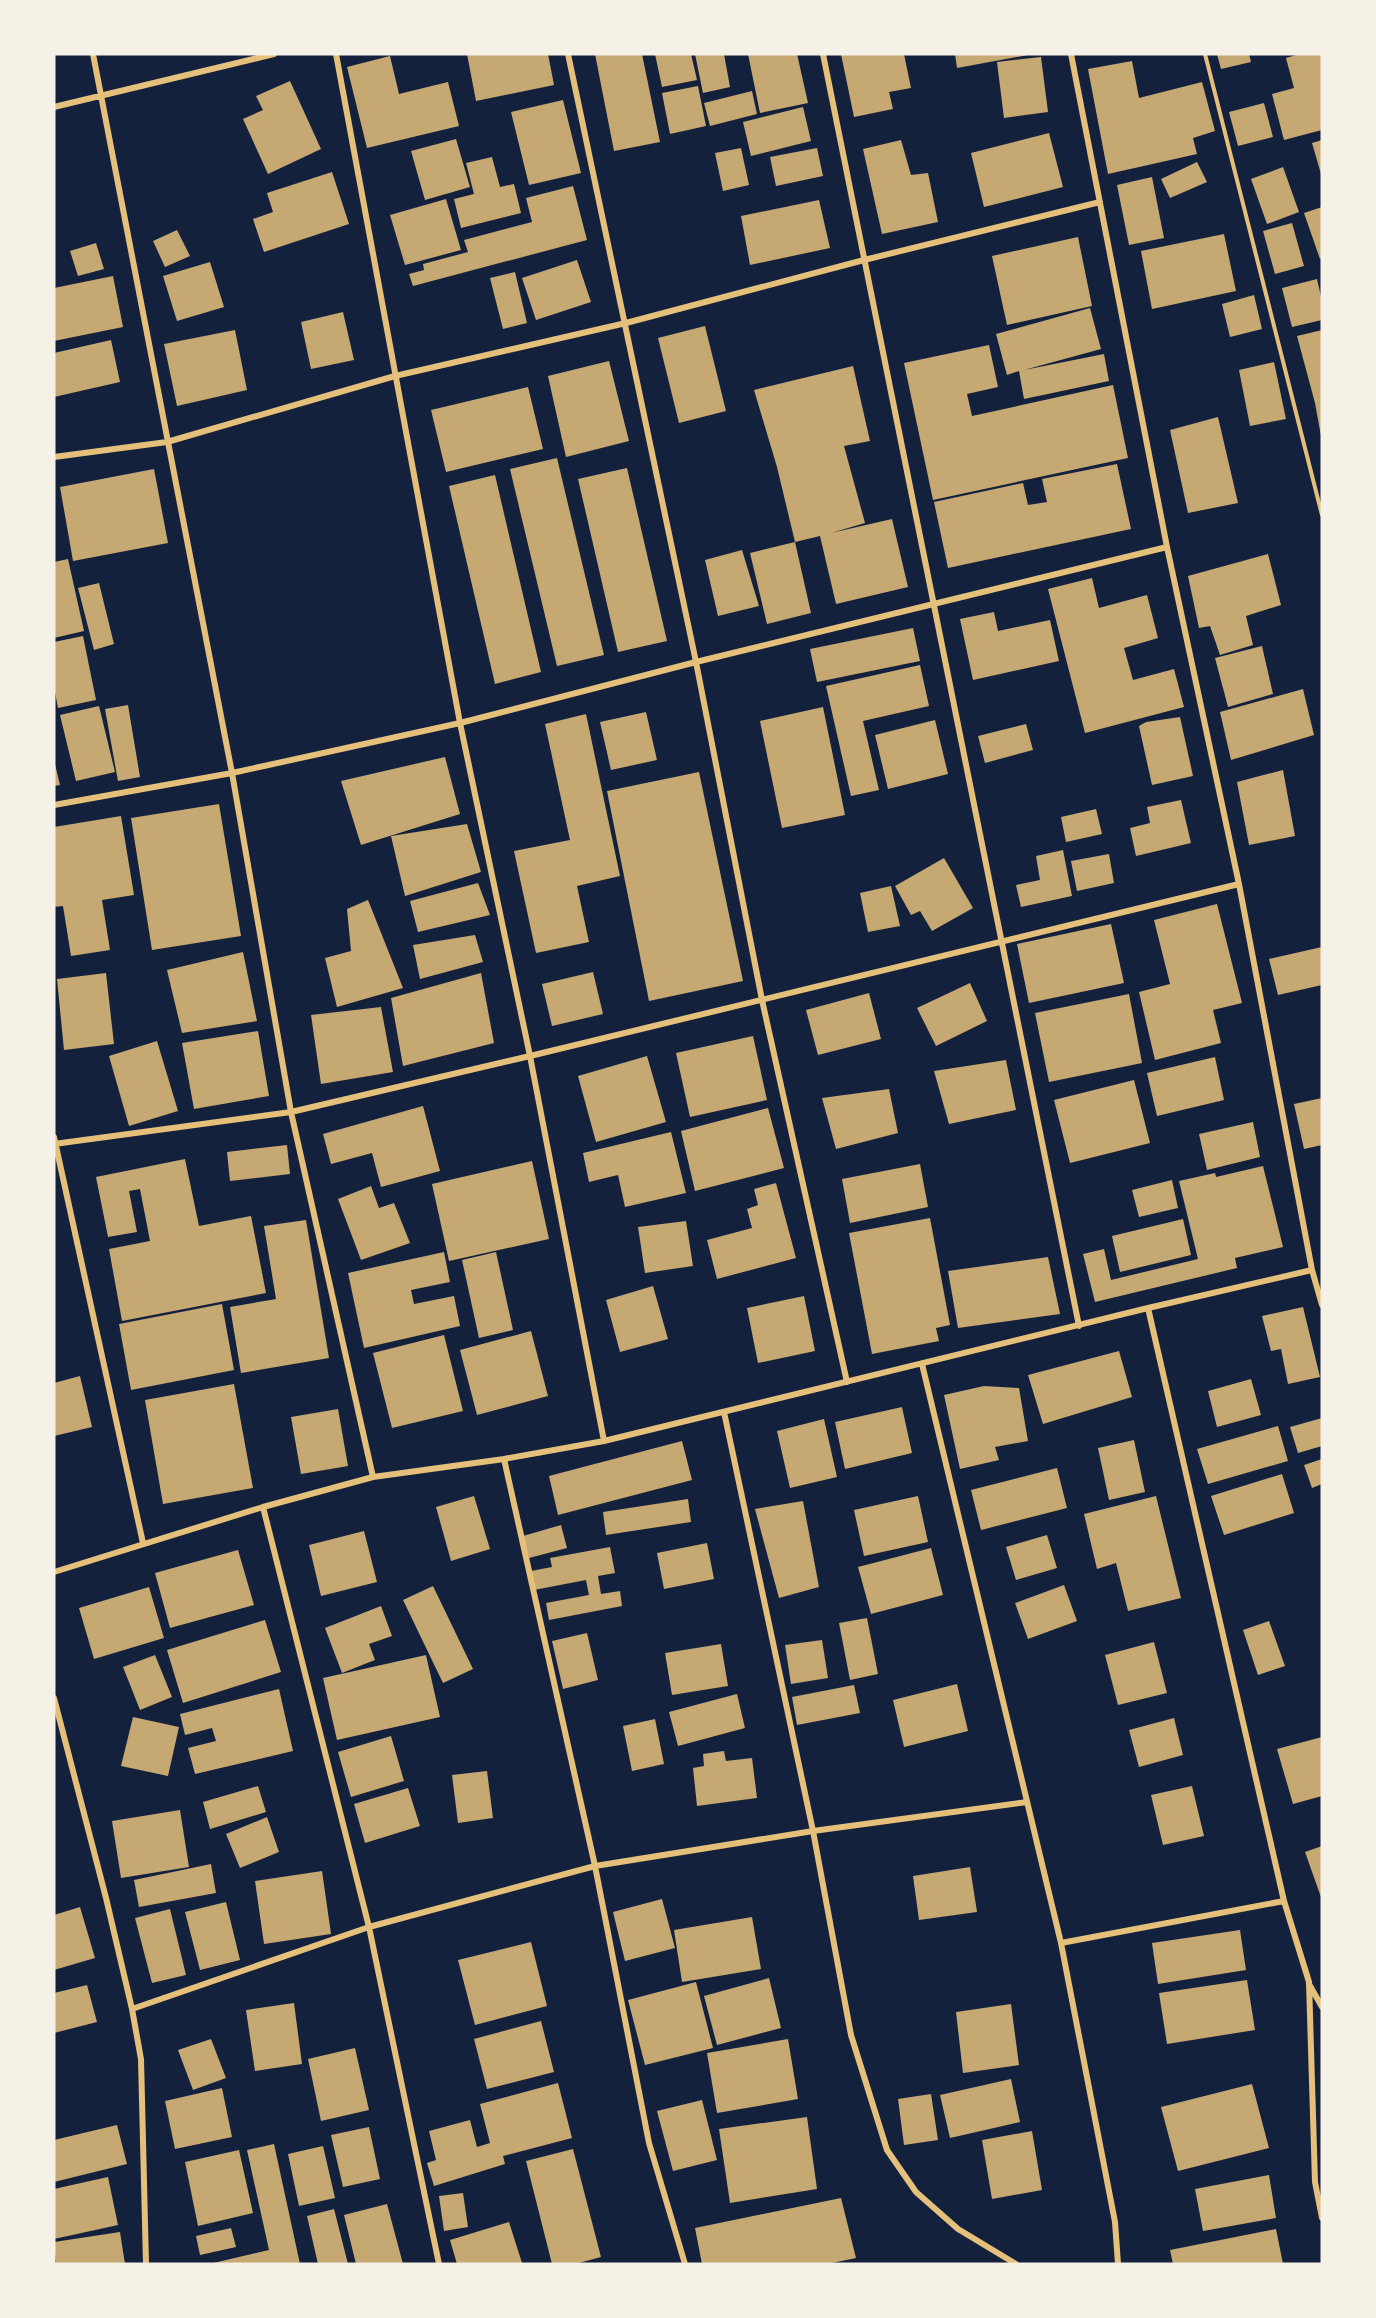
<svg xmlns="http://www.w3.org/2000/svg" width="1376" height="2318" viewBox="0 0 1376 2318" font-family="'IBM Plex Sans',sans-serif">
<rect width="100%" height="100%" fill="#14213d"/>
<path fill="#c6a872" d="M467,54H548L554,85L476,101Z
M595,54H642L660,142L614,151Z
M655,54H691L697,80L662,87Z
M695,54H724L730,87L703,93Z
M748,54H797L808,103L760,113Z
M841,54H904L911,88L889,92L893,109L854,117Z
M955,54H1028V55L957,68Z
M1217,54H1249L1251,62L1221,69Z
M1300,54H1321L1322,59V130L1284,140L1272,94L1294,88L1286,58Z
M390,56L399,94L448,82L459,126L367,148L347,67Z
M1041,57L1048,112L1004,118L997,62Z
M1132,61L1139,98L1202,82L1215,131L1193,138L1197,154L1108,174L1088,69Z
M290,81L321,149L268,174L243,119L263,110L256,96Z
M698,86L706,126L670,134L662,93Z
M752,91L757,114L710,126L704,103Z
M563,100L581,173L529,185L511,112Z
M1264,103L1273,137L1238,146L1229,112Z
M803,107L811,141L751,156L743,122Z
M1049,133L1063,187L984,207L971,153Z
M456,139L470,187L425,200L411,151Z
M901,140L911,175L928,173L938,222L882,234L863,149Z
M1322,140V174H1321L1312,143Z
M741,148L749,185L723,191L715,153Z
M817,148L823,176L776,186L770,157Z
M492,157L500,187L514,184L521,213L461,228L454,199L474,194L466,163Z
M1197,162L1207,182L1170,198L1161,179Z
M1283,167L1299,212L1267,224L1251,179Z
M332,172L349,224L264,252L253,219L273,212L267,193Z
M1152,177L1164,238L1129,245L1117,185Z
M573,186L587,240L413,286L409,274L424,270L423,264L468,252L464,240L532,222L526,198Z
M446,199L461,250L405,265L390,215Z
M819,200L830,248L750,265L741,216Z
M1322,207V258L1320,259L1304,213Z
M1292,223L1304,266L1275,274L1263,231Z
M177,230L190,256L165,267L153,241Z
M1224,234L1236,291L1152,309L1141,251Z
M1078,237L1092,306L1007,325L992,256Z
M96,243L104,269L78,276L70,251Z
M577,260L591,302L536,320L522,278Z
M210,262L224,307L177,321L163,276Z
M515,272L527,323L503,329L490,278Z
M113,276L123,327L54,341V288Z
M1317,279L1322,301V320L1292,327L1282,288Z
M1254,295L1262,329L1230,337L1222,304Z
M1090,308L1101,349L1024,370L1104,354L1109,381L1024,399L1019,371L1007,375L996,334Z
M343,312L354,360L311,369L301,322Z
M705,326L726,411L679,423L658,338Z
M235,330L247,390L177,406L164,344Z
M1322,330V436H1321L1315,403L1297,336Z
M111,340L120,382L54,397V353Z
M989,345L998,387L967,394L972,416L1113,385L1128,458L933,500L904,363Z
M609,361L629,441L566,457L548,376Z
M1274,362L1286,419L1250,426L1239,370Z
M853,366L870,441L844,446L865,523L831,533L892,519L908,587L836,604L820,536L795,542L777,467L754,390Z
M528,387L543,449L446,472L431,410Z
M1218,417L1238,503L1188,513L1170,430Z
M557,458L604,655L557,666L510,469Z
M1117,464L1131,529L948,568L934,502L1023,483L1028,505L1047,502L1042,479Z
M627,468L667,641L618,652L578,479Z
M154,469L168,543L73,561L60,487Z
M495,475L541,672L495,684L449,486Z
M795,542L811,613L767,624L750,553Z
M742,550L759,606L718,616L705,560Z
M1268,554L1281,605L1246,616L1253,645L1220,655L1210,626L1199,628L1188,576Z
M68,559L84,631L54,638V562Z
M1092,578L1099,608L1147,595L1158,638L1124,648L1133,680L1174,669L1184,707L1085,733L1048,589Z
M99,583L114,644L94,650L78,588Z
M994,612L998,631L1050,620L1059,661L973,680L960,619Z
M913,628L920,661L817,682L810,649Z
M83,636L96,700L58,708L54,687V642Z
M1262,646L1273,694L1228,707L1215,658Z
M920,665L929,706L863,721L879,790L851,796L826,686Z
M1303,689L1314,735L1231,760L1220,712Z
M128,705L140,777L118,781L105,709Z
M99,706L115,772L76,781L60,715Z
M823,707L845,815L782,828L760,721Z
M646,712L657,760L611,770L600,722Z
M586,714L620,876L577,886L589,942L536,953L514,851L570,840L545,724Z
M1180,717L1193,776L1152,785L1139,726L1146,722Z
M935,720L948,774L888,789L875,735Z
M1026,724L1033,750L985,763L978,736Z
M445,757L460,814L361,845L341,781Z
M54,760L60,785L54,786Z
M1283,770L1295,836L1249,845L1237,782Z
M699,772L743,981L649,1001L607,791Z
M1181,800L1191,843L1136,856L1130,828L1150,823L1147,807Z
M219,804L241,936L152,950L131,818Z
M1096,809L1102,834L1066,842L1061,817Z
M121,816L134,895L102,900L110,950L71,956L63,906L54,907V827Z
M467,824L481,872L405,896L391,836Z
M1063,850L1072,896L1021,907L1016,885L1040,880L1036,856Z
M1109,854L1114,883L1077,891L1071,861Z
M944,858L973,908L932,931L920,911L911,915L895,886Z
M478,883L490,915L418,932L410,901Z
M891,886L900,926L868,932L860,893Z
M368,900L403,988L337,1007L325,958L351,951L347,909Z
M1217,904L1242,1003L1213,1010L1221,1043L1155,1060L1139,992L1170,984L1154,920Z
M1111,924L1124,983L1029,1003L1017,944Z
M475,935L483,962L420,979L413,945Z
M1322,947V985L1278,995L1269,959Z
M243,952L257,1021L182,1033L167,970Z
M593,972L603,1014L552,1026L542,984Z
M106,973L114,1044L64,1050L57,979Z
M481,973L494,1043L403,1066L391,998Z
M970,983L987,1021L936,1046L917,1008Z
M869,993L881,1039L818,1055L806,1010Z
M1129,994L1142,1063L1049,1082L1035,1013Z
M381,1007L393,1072L321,1084L311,1015Z
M258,1031L269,1096L194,1109L182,1043Z
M753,1036L767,1100L690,1117L676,1053Z
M157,1041L178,1111L129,1126L109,1056Z
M647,1056L666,1122L596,1142L578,1076Z
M1215,1057L1224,1100L1157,1116L1147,1073Z
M1006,1060L1016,1110L949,1124L934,1071Z
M1134,1080L1150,1143L1070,1163L1054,1100Z
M889,1089L898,1133L836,1149L822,1098Z
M1322,1098V1145L1304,1149L1294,1104Z
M423,1106L440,1171L381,1187L372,1153L331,1164L323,1134Z
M768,1108L784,1168L695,1191L681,1131Z
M1253,1122L1260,1157L1207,1170L1199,1134Z
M671,1132L686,1193L625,1207L618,1175L589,1182L583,1153Z
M287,1145L290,1174L230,1181L227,1152Z
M185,1159L199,1226L251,1216L266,1293L122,1321L109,1249L150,1241L140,1189L129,1191L137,1232L108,1237L96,1177Z
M532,1161L549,1239L449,1261L432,1184Z
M920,1164L928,1207L850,1223L842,1179Z
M1263,1166L1283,1247L1235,1258L1237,1268L1095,1302L1083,1254L1104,1249L1111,1280L1198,1259L1179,1181L1215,1173L1216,1177Z
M1172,1180L1178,1208L1139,1217L1132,1190Z
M776,1183L796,1258L717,1279L707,1240L752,1228L747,1209L758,1205L754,1189Z
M371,1186L379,1208L394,1203L410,1243L361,1260L338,1199Z
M930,1218L950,1325L936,1328L939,1341L872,1354L849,1233Z
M1183,1219L1191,1255L1120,1272L1112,1236Z
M306,1220L329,1358L241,1373L230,1307L276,1299L264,1226Z
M686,1221L693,1266L645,1273L638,1227Z
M444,1252L450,1282L411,1290L414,1304L454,1296L460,1326L364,1348L348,1273Z
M496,1252L513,1330L479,1338L462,1260Z
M1048,1257L1060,1314L958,1328L948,1271Z
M653,1286L668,1339L620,1352L606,1300Z
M804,1296L815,1351L758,1363L747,1308Z
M222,1304L234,1370L131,1390L119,1324Z
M1303,1307L1320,1377L1288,1384L1281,1349L1271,1351L1262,1316Z
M531,1331L548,1396L477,1415L460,1350Z
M444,1335L463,1411L392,1428L373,1353Z
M1119,1351L1132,1397L1043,1424L1028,1375Z
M80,1376L92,1427L54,1436V1383Z
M1251,1379L1261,1415L1217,1427L1208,1391Z
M234,1384L253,1488L163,1504L145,1400Z
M984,1386L1019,1388L1028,1441L995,1447L999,1460L960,1469L944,1395Z
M902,1407L912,1453L845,1469L835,1422Z
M338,1409L348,1466L301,1474L291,1417Z
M1322,1418V1446L1298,1453L1290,1427Z
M824,1419L837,1477L790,1488L777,1431Z
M1278,1426L1288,1461L1208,1484L1197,1449Z
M1134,1440L1145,1492L1109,1500L1098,1448Z
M682,1441L692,1480L558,1515L549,1476Z
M1322,1459V1484L1312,1488L1304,1465Z
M1057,1468L1067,1508L981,1530L971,1490Z
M1282,1474L1294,1513L1224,1535L1211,1496Z
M474,1496L490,1549L451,1561L436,1507Z
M918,1496L928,1542L864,1556L854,1510Z
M1156,1496L1181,1598L1128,1611L1116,1563L1097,1569L1084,1514Z
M688,1499L691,1522L606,1535L603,1512Z
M803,1501L819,1587L779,1598L755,1509Z
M561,1525L567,1548L529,1558L523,1536Z
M364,1531L377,1582L321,1596L309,1545Z
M1047,1535L1057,1568L1016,1580L1006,1547Z
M707,1543L714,1579L664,1589L657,1553Z
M610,1547L615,1573L598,1576L601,1594L620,1591L622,1606L549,1620L546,1603L589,1595L586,1580L534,1590L531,1571L552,1567L550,1558Z
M931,1548L943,1595L871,1614L858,1567Z
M238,1550L254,1605L170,1628L155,1573Z
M1064,1585L1077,1621L1028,1639L1015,1603Z
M433,1586L473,1669L443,1683L403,1600Z
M149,1587L164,1638L94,1659L79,1608Z
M381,1606L392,1636L369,1644L375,1660L342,1673L325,1628Z
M867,1618L878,1674L850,1680L839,1623Z
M265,1620L281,1672L183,1703L167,1650Z
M1269,1621L1285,1666L1258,1675L1243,1630Z
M587,1633L598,1680L563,1689L552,1641Z
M822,1640L828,1678L791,1684L785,1645Z
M1154,1642L1167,1693L1118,1705L1105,1655Z
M721,1644L728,1686L672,1695L665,1653Z
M155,1655L172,1697L140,1710L123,1667Z
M426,1655L440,1717L337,1740L323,1678Z
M957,1684L968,1731L904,1747L893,1700Z
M854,1685L860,1713L797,1725L792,1697Z
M279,1689L293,1751L195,1774L188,1748L216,1741L212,1728L185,1735L180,1714Z
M737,1694L745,1728L678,1746L669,1712Z
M133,1717L179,1727L168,1776L121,1766Z
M1174,1718L1183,1755L1139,1767L1129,1730Z
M655,1719L664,1764L632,1771L623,1726Z
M391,1736L404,1781L351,1797L338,1752Z
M1322,1737V1796L1293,1804L1277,1749Z
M724,1751L726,1761L752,1758L757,1798L697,1806L693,1768L704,1766L703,1754Z
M487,1771L493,1818L458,1823L452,1775Z
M258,1786L266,1812L210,1829L203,1802Z
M1192,1786L1204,1836L1163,1845L1151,1795Z
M408,1788L420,1826L365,1843L354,1804Z
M180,1810L189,1867L121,1878L112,1821Z
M267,1817L279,1852L240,1868L226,1834Z
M1322,1846V1900L1305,1852Z
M211,1864L216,1893L139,1907L134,1880Z
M970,1867L977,1912L919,1920L913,1876Z
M322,1871L331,1934L264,1944L255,1881Z
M662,1899L675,1948L625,1961L613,1912Z
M226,1902L240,1960L200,1970L185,1912Z
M80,1907L95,1958L54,1970V1915Z
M170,1909L186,1975L152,1983L135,1918Z
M752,1917L761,1969L682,1982L674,1930Z
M1240,1930L1246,1970L1158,1984L1152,1943Z
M531,1942L547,2006L475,2025L458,1960Z
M769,1978L781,2028L717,2045L704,1996Z
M1247,1980L1255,2030L1167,2044L1159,1993Z
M696,1982L713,2048L645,2065L628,2000Z
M87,1985L97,2022L54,2033V1993Z
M294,2003L302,2064L255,2071L246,2010Z
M1011,2004L1019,2065L963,2073L956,2012Z
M541,2021L554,2072L487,2089L474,2039Z
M211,2039L226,2078L193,2090L178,2050Z
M788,2039L798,2099L717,2113L707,2053Z
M355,2048L369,2110L321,2121L308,2059Z
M1011,2079L1020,2122L950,2138L940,2095Z
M558,2083L572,2138L503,2156L505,2164L434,2186L427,2163L436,2160L429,2131L470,2120L477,2147L490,2143L480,2104Z
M1252,2084L1269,2148L1178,2171L1161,2107Z
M222,2088L232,2137L175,2149L165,2101Z
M931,2094L938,2140L904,2145L898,2099Z
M702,2100L717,2160L673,2171L657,2111Z
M807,2117L817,2189L730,2203L719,2129Z
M117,2125L127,2164L54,2182V2140Z
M369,2127L380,2179L343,2187L331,2135Z
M1032,2131L1042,2190L992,2199L982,2140Z
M274,2144L300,2264H209L269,2250L247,2150Z
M323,2146L335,2198L299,2206L288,2154Z
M573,2149L601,2257L575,2264H552L526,2161Z
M239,2150L253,2213L198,2226L185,2162Z
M1269,2175L1276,2218L1203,2231L1195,2189Z
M108,2177L118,2225L54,2239V2189Z
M463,2193L468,2227L444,2231L439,2196Z
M841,2198L856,2258L827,2264H702L695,2228Z
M387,2204L403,2264H356L344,2215Z
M334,2209L348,2264H318L307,2216Z
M509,2222L522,2263L457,2264L450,2240Z
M231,2228L236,2247L200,2255L196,2236Z
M1276,2229L1283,2264H1173L1170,2250Z
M120,2232L125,2264H56L54,2242Z"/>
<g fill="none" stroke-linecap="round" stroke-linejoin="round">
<path stroke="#e5c07b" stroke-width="4" d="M1205,54L1322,515"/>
<path stroke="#e5c07b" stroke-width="6" d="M93,54L232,773L291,1112L373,1477
M336,54L460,723L530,1056L604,1441
M568,54L696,662L762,1000L847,1382
M823,54L1079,1326
M1071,54L1167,547L1239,884L1312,1270L1322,1305
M54,107L274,54
M54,457L167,442L395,376L626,323L864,260L1100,202
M54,805L232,773L460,723L696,662L1167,547
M54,1137L143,1543
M54,1144L291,1112L530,1056L1239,884
M1148,1308L1284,1901L1309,1982L1315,2182L1322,2218
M922,1364L1061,1943L1115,2222L1118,2264
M724,1412L813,1831L851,2035L887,2150L916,2192L958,2229L1016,2264
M504,1459L595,1866L649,2143L685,2264
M263,1507L369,1927L439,2264
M54,1572L263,1507L373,1477L504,1459L604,1441L1148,1308L1312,1270
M54,1698L106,1898L132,2009L141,2059L146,2264
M1061,1943L1284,1901
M1309,1984L1322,2007
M132,2009L369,1927L595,1866L813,1831L1027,1802"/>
</g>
<rect width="1376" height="2318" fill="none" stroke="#f6f1e7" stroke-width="111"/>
</svg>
